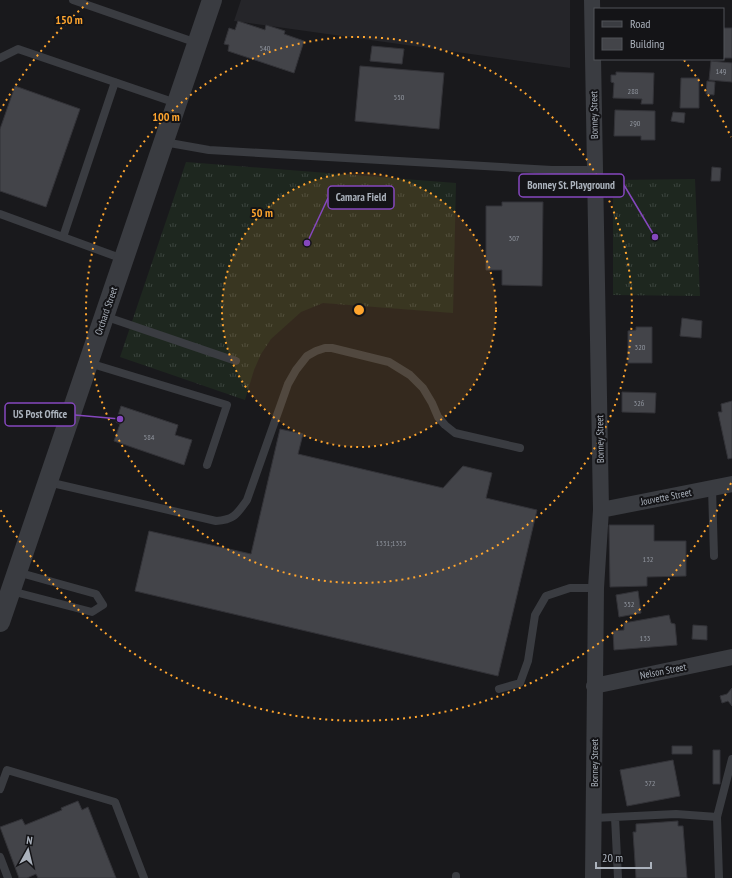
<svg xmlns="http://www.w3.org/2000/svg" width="732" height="878" viewBox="0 0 732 878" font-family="'PT Sans Narrow',sans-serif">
<defs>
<pattern id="grass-tufts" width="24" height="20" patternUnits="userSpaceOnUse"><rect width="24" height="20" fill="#1e271f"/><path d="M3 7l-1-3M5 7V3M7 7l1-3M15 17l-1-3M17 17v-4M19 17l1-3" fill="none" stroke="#3c443e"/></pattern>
</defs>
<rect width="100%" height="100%" fill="#19191c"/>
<path fill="#252529" d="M241,0H570V68L234,21Z"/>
<path fill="url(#grass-tufts)" d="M186,162L456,183L453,313L323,303L301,312L271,339L261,354L254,370L245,400L120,357Z
M695,179L700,296L613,295V180Z"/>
<path fill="#434449" stroke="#333338" d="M238,21L265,30L266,25L285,31L284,34L304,41L294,73L228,51L229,45L224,44L229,28L235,30Z
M723,28H732V58H723Z
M372,46L404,49L402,64L370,61Z
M711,61L732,63V82L709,80Z
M360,66L444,73L439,129L355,121Z
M616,72L654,73L653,104H641L642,99L613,98L614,83L611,82V75H616Z
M681,78H699V108H680Z
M707,81L715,82L714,95L706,94Z
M15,86L80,109L46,207L0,191V129Z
M615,110L655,111V140H641V136H614Z
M673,112L685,113L684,123L671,121Z
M712,167L721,168L720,181H711Z
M502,202H543L542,286L502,285V270H486V206H502Z
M682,318L702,321L701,338L680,336Z
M636,327H652V363H628V331L636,330Z
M622,392L656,393L655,413L622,412Z
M732,401V458L728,459L718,412H722L721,404Z
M121,406L178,425L175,435L192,440L184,465L114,441L120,424L116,422Z
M280,429L303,434L298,454L443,488L463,466L492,473L486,498L537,510L498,676L135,591L149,531L251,554Z
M609,525H654V541H686V576L647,577V586L610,587Z
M638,591L641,613L619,617L616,595Z
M669,615L671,623L675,624L677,645L614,650L613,631L624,630V623Z
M693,625L707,626V640L692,639Z
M732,688V706L728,701L722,703L720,696L727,694Z
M672,746H692V754H672Z
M713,750H720V784H713Z
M673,760L680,796L627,806L620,770Z
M78,801L82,810L88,807L116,878H38L36,874L27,878H19L0,827L22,819L25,825L62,810L61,808Z
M678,821V826H683L687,878H636L633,832H636V824Z"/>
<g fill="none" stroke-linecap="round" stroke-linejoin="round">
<path stroke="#3a3c41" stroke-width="8" d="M73,0L197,43
M0,58L18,49L176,103
M164,142L209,150L552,170H595
M0,214L123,259
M63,237L115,82
M104,316L236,361
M89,363L227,405L207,465
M48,482L216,521C234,520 237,514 247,500L288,384L296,370L307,356L316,351L325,348H332L389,362L410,375L423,388L432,403L438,417L445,425L455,433L520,448
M712,488L714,556
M11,591L92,612L103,605L96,594L17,572
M499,689L520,683L528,661L535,615L546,596L570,588H596
M0,789L7,770L115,802L144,878
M615,817L618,878
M594,818L676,814L717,817
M0,857L8,878
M456,876V878
M719,878L717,817L732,759"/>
<path stroke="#3a3c41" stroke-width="16" d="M592,0L601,510L596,588L593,878
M601,510L732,484
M594,686L732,657"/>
<path stroke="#3a3c41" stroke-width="20" d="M0,622L212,0"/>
</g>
<circle cx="359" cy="310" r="137" fill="#ffa52e" fill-opacity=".12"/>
<g fill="none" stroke="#ffa52e" stroke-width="2" stroke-dasharray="2 4">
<circle cx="359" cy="310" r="137"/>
<circle cx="359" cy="310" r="273"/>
<path d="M731 483A410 410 0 0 1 0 509M0 111A410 410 0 0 1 90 1M684 60A410 410 0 0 1 731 137"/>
</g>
<g text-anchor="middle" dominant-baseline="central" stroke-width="4" stroke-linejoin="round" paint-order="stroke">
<g font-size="8" fill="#91969f">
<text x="265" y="48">540</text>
<text x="721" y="71">149</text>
<text x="633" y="91">288</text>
<text x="399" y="97">550</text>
<text x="635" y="123">290</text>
<text x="514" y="238">307</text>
<text x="640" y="347">320</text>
<text x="639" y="403">326</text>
<text x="149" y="437">584</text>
<text x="391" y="543">1331;1335</text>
<text x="648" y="559">132</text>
<text x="629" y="604">352</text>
<text x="645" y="638">133</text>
<text x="650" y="783">372</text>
</g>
<g font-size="10" fill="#abb2bc" stroke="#141417">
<text transform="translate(594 115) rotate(-91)">Bonney Street</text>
<text transform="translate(106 311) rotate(-71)">Orchard Street</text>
<text transform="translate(600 439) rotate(-91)">Bonney Street</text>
<text transform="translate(666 497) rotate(-11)">Jouvette Street</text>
<text transform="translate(663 671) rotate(-11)">Nelson Street</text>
<text transform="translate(594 763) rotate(-90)">Bonney Street</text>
</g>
</g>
<circle cx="359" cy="310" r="6" fill="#ffa52e" stroke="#141417" stroke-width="2"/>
<g font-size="12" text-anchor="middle" font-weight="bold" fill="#ffa52e" stroke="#141417" stroke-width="4" stroke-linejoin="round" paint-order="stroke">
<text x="69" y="24">150 m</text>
<text x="166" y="121">100 m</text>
<text x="262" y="217">50 m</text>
</g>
<path fill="none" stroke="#8547be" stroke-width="1.5" d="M655 237L624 185M307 243L328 198M120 419L75 415"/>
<g fill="#8547be" stroke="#141417" stroke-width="1.5">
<circle cx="655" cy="237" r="4"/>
<circle cx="307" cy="243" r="4"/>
<circle cx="120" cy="419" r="4"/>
</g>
<g fill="#141417" stroke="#8547be" stroke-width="1.5">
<rect x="519" y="174" width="105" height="23" rx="4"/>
<rect x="328" y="186" width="66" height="23" rx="4"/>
<rect x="5" y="403" width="70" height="23" rx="4"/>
</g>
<g font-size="11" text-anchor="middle" font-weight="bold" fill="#abb2bc">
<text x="571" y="189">Bonney St. Playground</text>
<text x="361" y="201">Camara Field</text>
<text x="40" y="418">US Post Office</text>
</g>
<rect x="594" y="8" width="130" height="52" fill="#141417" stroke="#505359"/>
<rect x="602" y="21" width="20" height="6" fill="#3a3c41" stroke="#505359"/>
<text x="630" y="28" font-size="12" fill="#abb2bc">Road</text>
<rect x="602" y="38" width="20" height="12" fill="#434449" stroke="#505359"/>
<text x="630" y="48" font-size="12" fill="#abb2bc">Building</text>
<g transform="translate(28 850) rotate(8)" stroke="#141417" stroke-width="3" paint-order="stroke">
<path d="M0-3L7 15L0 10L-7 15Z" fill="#abb2bc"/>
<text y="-6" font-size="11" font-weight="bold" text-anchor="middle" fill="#abb2bc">N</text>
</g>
<path d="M596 862v6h55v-6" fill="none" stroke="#abb2bc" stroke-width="2"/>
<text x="602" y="862" font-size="12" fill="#abb2bc" stroke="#141417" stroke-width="3" paint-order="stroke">20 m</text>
</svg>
